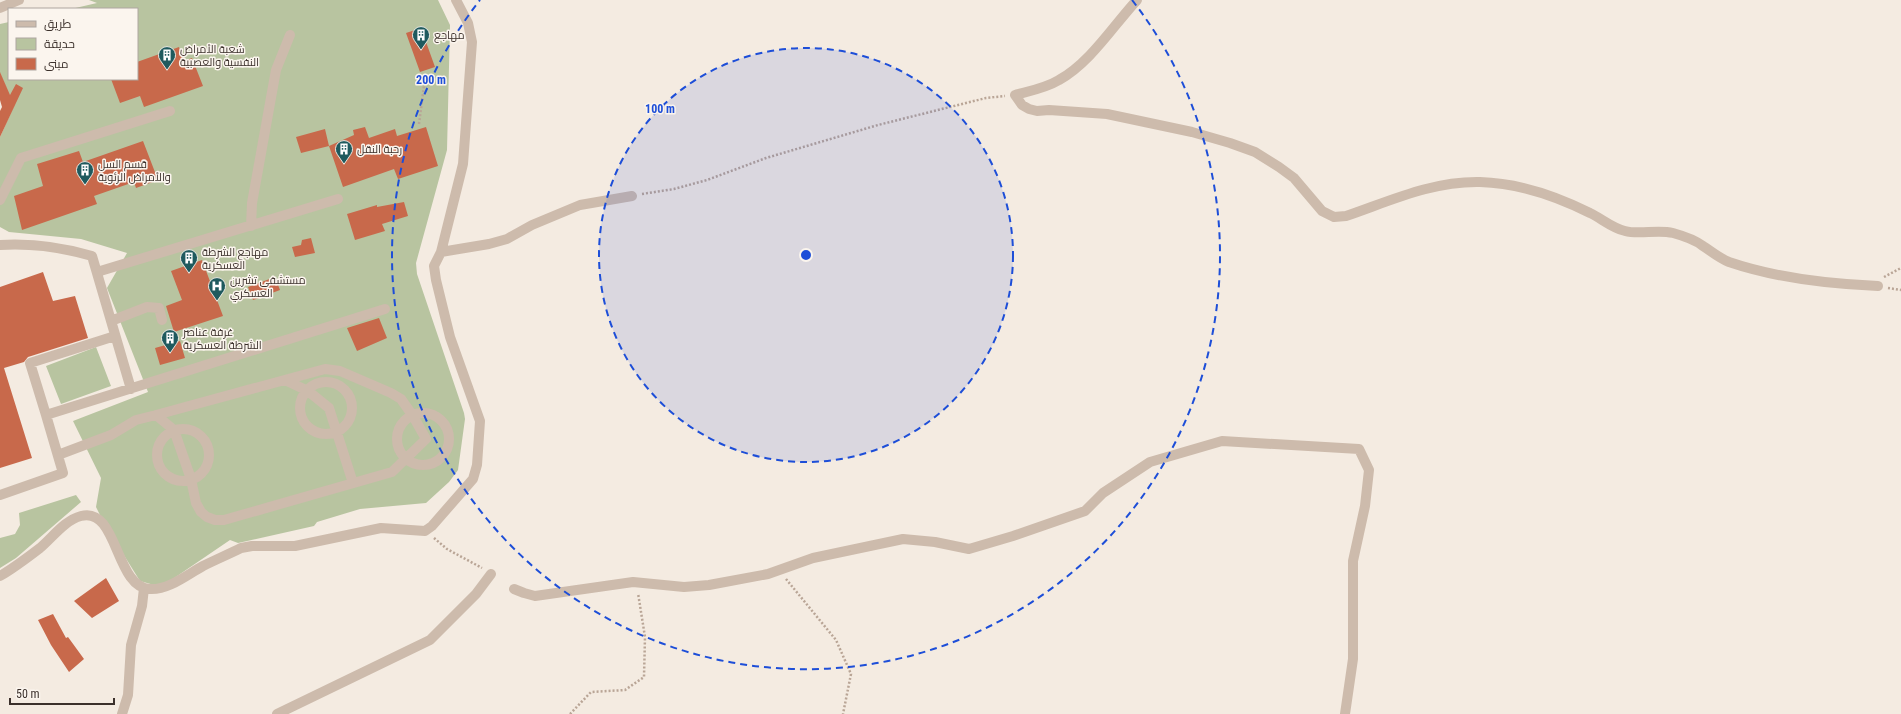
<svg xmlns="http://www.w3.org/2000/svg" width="1901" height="714" viewBox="0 0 1901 714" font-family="'Roboto Condensed',Cairo,sans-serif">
<rect width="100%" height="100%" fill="#f4ebe1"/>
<path fill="#b8c4a0" d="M89,0H438L450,25L447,150L416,263L417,274L464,413L465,419L458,470L449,482L426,503L360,509L317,522L314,526L238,543L230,540L161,587L140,581L105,525L96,507L101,478L73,421L148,392L107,288L127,253L81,239L9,232L0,227V137L14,106L0,73V24L9,22V79H137V9H71L97,3Z
M96,347L111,386L61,404L46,366Z
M76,495L81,502L16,558L0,568V538L15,534L20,525L19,513Z"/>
<path fill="#c8694b" d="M421,28L435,67L420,72L406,33Z
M179,47L184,61L192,58L203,86L144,107L140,96L120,103L111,79H137V62Z
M0,72L10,95L16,84L23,88L0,137V111L2,107L0,100Z
M365,127L369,138L395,129L397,136L426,127L438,166L398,179L394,169L343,187L329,146L354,135L353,130Z
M325,129L329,146L301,153L296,137Z
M143,141L158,180L136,188L134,182L94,196L97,204L22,230L14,196L43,186L37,164L79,151L83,162Z
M404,202L408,216L382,224L385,231L355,240L347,214L377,205V207Z
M311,238L315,253L295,257L292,247L301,245L302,240Z
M202,260L223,316L174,332L166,306L182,300L171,271Z
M43,272L53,301L75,296L88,338L28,357L24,362L4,368L32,458L0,468V287Z
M275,277L280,290L253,300L248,287Z
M379,318L387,338L357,351L347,328Z
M180,341L185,358L160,365L155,348Z
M106,578L119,601L92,618L74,601Z
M53,614L66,638L68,637L84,659L69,672L51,645L38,620Z"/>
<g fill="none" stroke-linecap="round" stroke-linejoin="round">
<path stroke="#b9a596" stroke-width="2.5" stroke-dasharray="2 2" stroke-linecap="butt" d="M419,124L425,78
M642,194L674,189L707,180L766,158L878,125L986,98L1005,96
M1884,277L1901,268
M1888,288L1901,290
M434,538L447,549L482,568
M786,579L836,640L851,674L843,714
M570,714L591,692L625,690L644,677L645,637L638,593"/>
<path stroke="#cdbbac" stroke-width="10" d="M1137,0C1113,26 1090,63 1059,80C1046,88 1030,91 1015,95L1022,105L1029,109L1037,111L1049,110L1107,114L1192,132L1230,143L1255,152L1279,167L1294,178L1322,211L1334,217L1346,216C1390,201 1432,181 1480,182C1517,183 1556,196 1590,213C1601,218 1612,228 1625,231C1640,235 1657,229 1673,233C1684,236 1694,239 1703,246C1711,251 1719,258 1729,262C1776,278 1828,284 1878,286
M0,8L19,0
M0,200L21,158L170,111
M251,226L252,203L276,70L290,35
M0,245C32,243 61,247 92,256L131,389
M441,252L489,244L507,239L532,225L580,205L632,196
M97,272L338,199
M111,321L147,307L159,308L162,320
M285,380L308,391L329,408L353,483
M300 408a26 26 0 1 1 52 0a26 26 0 1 1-52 0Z
M397 439a26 26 0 1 1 52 0a26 26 0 1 1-52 0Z
M46,415L30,363L115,336
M157 455a26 26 0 1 1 52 0a26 26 0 1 1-52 0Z
M58,455L111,435L136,420L156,415L325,369L340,371L391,393L401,399L413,416L426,439L392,472L224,520H215L207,517L201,512L196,503L191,479L174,430L156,415
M0,495L63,473L46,415L385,309
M0,576C14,568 27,558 40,548C52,538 65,520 81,516C118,506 115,588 150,589C169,590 188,574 203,566C215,560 229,554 241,548L252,546H295L381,528L425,531L432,526L473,479L477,465L480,421L450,337L436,280L434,266L441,252L463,164L472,42L468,23L456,0
M514,589L524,593L535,596L633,582L684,587L709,585L768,574L813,558L903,539L935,542L969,549L1013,536L1085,511L1103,493L1150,462L1222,441L1359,449L1369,470L1365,506L1353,561V659L1345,714
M122,714L128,695L131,645L142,606L144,588
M277,714L430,640L476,594L491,574"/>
</g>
<circle cx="806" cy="255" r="207" fill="#1d4ed8" fill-opacity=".12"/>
<g fill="none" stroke="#1d4ed8" stroke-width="2" stroke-dasharray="7 5">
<circle cx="806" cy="255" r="207"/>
<path d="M1132 0A414 414 0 1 1 480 0"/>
</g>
<defs>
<g id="building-pin" transform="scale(0.9)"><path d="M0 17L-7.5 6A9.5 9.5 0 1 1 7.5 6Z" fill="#1f5a5e" stroke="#fbf5ee"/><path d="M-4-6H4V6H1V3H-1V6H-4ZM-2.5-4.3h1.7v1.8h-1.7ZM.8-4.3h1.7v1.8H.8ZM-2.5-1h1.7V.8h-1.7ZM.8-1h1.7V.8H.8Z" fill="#fff"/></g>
<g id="hospital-pin" transform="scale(0.9)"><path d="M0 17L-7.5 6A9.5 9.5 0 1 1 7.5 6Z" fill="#1f5a5e" stroke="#fbf5ee"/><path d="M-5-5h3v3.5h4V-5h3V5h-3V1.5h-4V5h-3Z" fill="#fff"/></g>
</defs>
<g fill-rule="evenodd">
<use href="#building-pin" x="421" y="35"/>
<use href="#building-pin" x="167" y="55"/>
<use href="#building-pin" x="344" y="149"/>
<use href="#building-pin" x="85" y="170"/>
<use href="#building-pin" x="189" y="258"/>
<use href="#hospital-pin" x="217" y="286"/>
<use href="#building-pin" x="170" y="338"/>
</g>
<g text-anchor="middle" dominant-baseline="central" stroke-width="3" stroke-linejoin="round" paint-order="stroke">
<g font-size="11" fill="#3b302b" stroke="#fbf5ee" text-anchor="start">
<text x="434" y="35">مهاجع</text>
<text x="180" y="49">شعبة الأمراض<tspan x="180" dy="13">النفسية والعصبية</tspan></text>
<text x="357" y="149">رحبة النقل</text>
<text x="98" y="164">قسم السل<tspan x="98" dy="13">والأمراض الرئوية</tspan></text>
<text x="202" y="252">مهاجع الشرطة<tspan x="202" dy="13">العسكرية</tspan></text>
<text x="230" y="280">مستشفى تشرين<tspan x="230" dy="13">العسكري</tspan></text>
<text x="183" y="332">غرفة عناصر<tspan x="183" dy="13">الشرطة العسكرية</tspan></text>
</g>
</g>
<circle cx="806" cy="255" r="6" fill="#1d4ed8" stroke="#fbf5ee" stroke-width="2"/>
<g font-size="12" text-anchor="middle" font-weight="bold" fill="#1d4ed8" stroke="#fbf5ee" stroke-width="3" stroke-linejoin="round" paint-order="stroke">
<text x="431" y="84">200 m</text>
<text x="660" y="113">100 m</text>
</g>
<rect x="8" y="8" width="130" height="72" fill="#fbf5ee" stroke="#aea6a0"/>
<rect x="16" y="21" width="20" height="6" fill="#cdbbac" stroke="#aea6a0"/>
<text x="44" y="28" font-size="12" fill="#3b302b">طريق</text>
<rect x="16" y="38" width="20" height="12" fill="#b8c4a0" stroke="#aea6a0"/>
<text x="44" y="48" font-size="12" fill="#3b302b">حديقة</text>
<rect x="16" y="58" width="20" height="12" fill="#c8694b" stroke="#aea6a0"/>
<text x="44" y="68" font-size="12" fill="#3b302b">مبنى</text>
<path d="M10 698v6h104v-6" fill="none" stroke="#3b302b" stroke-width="2"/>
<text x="16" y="698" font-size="12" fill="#3b302b" stroke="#fbf5ee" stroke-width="3" paint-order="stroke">50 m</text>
</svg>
